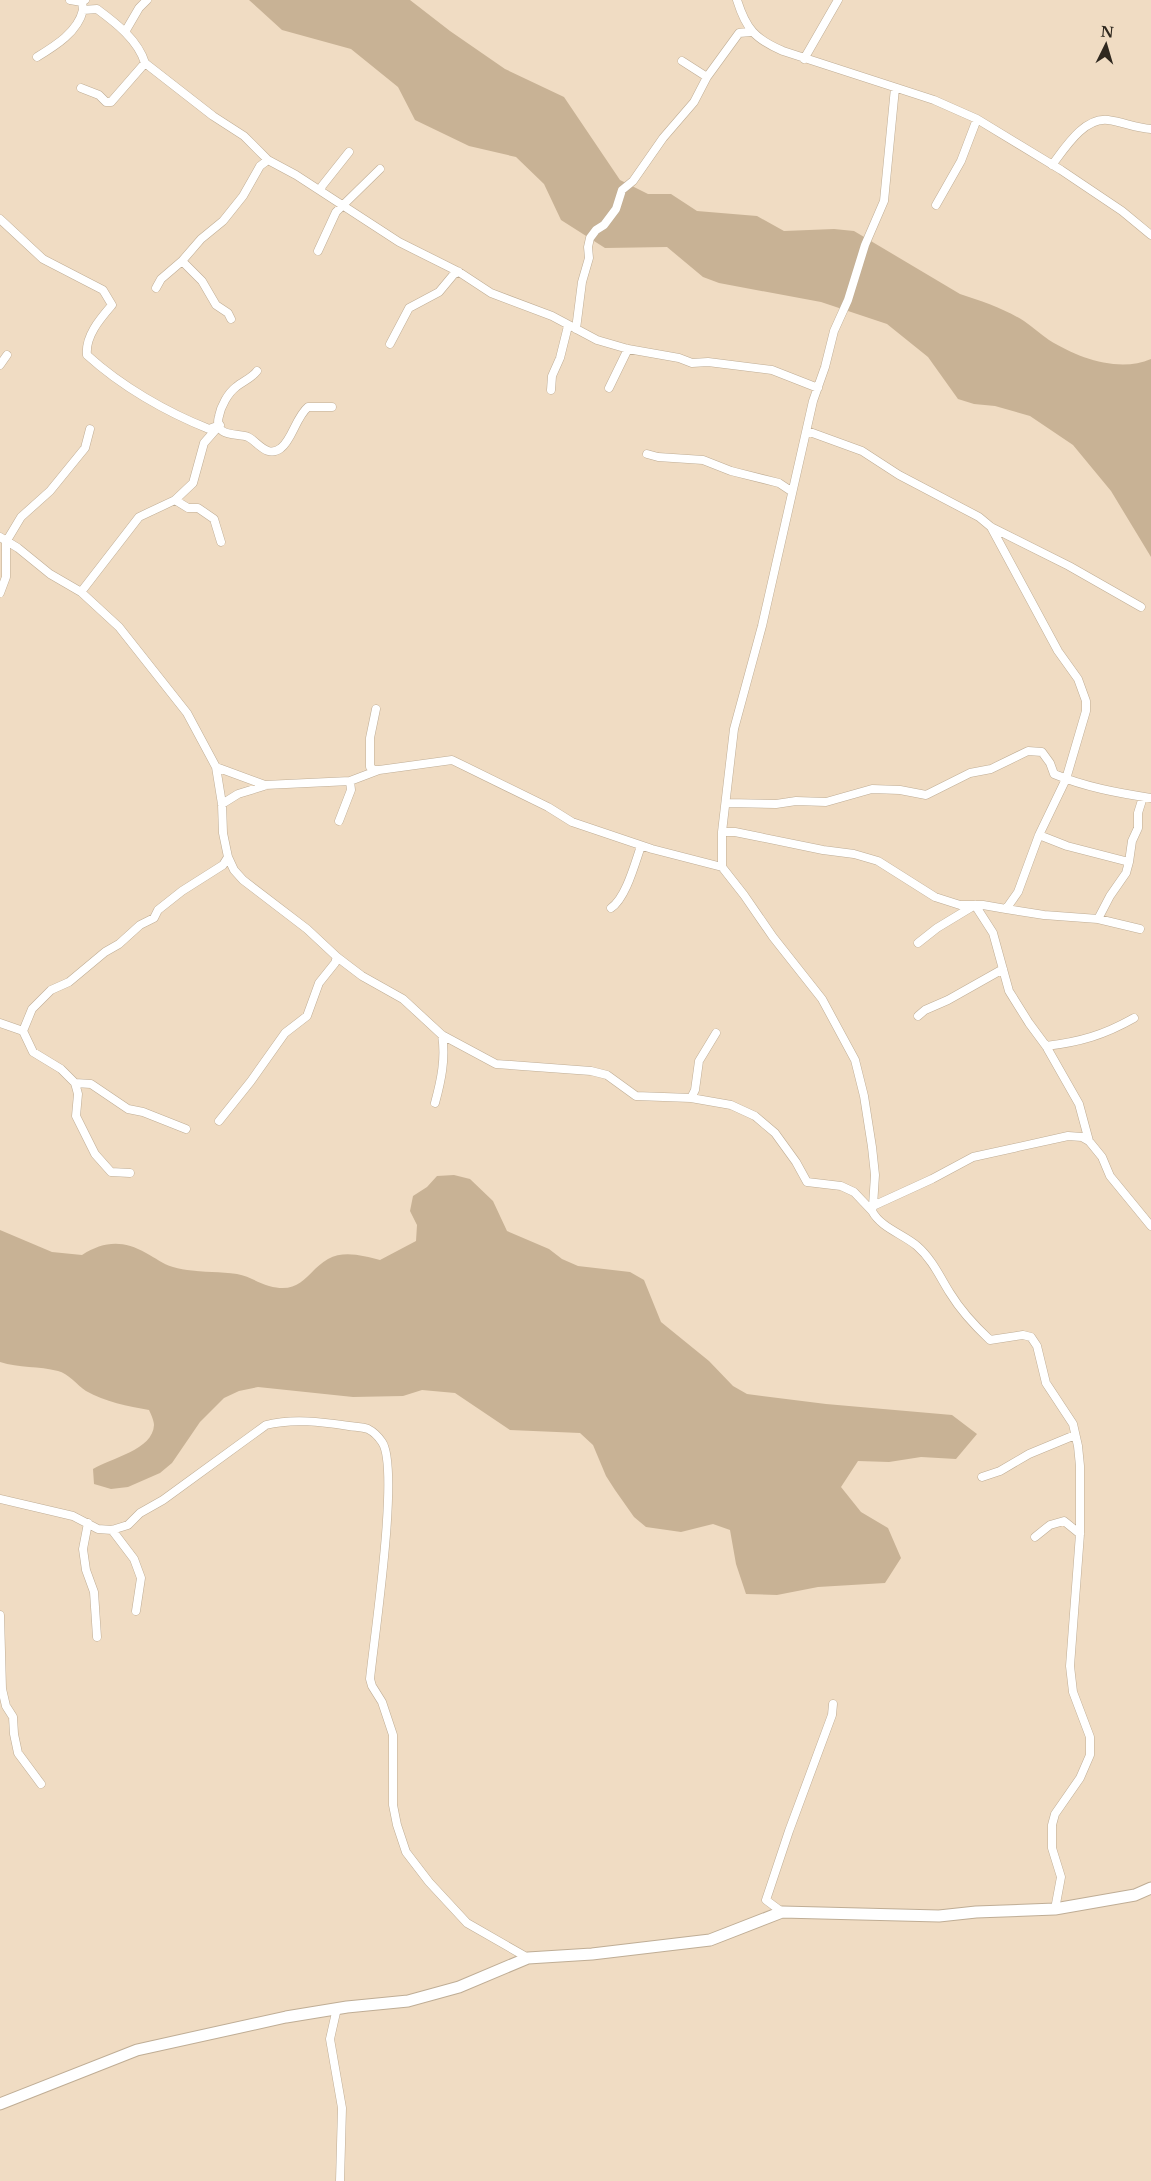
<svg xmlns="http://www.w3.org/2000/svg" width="1151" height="2181" viewBox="0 0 1151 2181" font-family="'Libre Baskerville',serif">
<rect width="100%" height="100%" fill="#f0dcc3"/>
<path fill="#c8b295" d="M249,0H410L450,31L505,69L564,97L620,180L648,194H671L697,211L757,216L784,231L834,229L854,231L960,294C982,301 1005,309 1024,321C1033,327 1040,334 1049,340C1078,358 1119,373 1151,359V557L1111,491L1073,445L1030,416L995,406L974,404L958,399L928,357L887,324L821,302L719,283L703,277L667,247L605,248L561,220L544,184L516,157L469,146L415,120L398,87L351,49L282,30Z
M454,1175L470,1179L493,1201L507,1231L549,1249L562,1259L578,1266L630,1272L644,1280L661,1322L709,1361L733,1386L747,1394L826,1404L952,1415L977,1434L956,1459L921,1457L889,1462L858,1461L841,1487L861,1512L888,1528L901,1558L885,1583L818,1587L777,1595L746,1594L736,1564L730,1530L713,1524L681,1532L646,1527L634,1517L615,1490L606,1476L593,1445L580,1433L510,1430L455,1393L422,1390L403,1396L353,1397L258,1387L239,1391L224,1398L200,1422L172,1463L160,1473L128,1487L111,1489L94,1484L93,1469C111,1458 153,1450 154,1425C154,1421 151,1414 149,1410C128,1406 105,1402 86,1391C77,1385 68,1373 58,1371C39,1366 19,1368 0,1362V1230L52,1252L82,1255C104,1241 123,1240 146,1253C156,1258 162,1264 173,1267C193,1273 216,1271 237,1274C249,1276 258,1283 269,1286C302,1295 306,1272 328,1259C344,1250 364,1256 380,1260L416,1241L417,1225L410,1211L413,1196L427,1187L437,1176Z"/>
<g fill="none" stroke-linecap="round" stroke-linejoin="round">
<g stroke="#bfad95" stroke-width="9">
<path id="street" d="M70,0L82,2L85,0
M737,0C746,29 755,39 783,51L934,100L977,119L1061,170L1122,211L1151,235
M82,2L83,10L97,9C116,23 138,40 145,63L213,116L244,136L268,160L296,175L399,242L459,272L491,293L552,316L597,340L628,349L679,358L692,363L708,362L772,370L818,388
M125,32L139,8L147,0
M37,57C55,46 78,32 83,10
M804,59L838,0
M682,61L707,77
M81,88L99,95L106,102H111L145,63
M1052,165C1065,148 1084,117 1108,120C1123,122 1136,128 1151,129
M321,190L322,186L349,152
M936,205L961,161L977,119
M0,219L43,259L103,290L112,305C100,319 85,336 87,355C121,386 166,412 209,429L220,425
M318,251L336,212L380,169
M182,261L202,281L216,305L228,313L231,319
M156,288L161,279L182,261L201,239L223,221L243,196L260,166L268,160
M576,329L582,282L589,258L588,247L590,238L596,230L604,225L616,209L622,190L633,181L663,138L694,102L707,77L739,33L751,32
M390,344L409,308L439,292L454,274L459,272
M0,365L7,355
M257,371C252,378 243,381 236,387C228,393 221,406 219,416C213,438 238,433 248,437C257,441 267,459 281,448C292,440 296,417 308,407H332
M609,388L628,349
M551,390L552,376L560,358L568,326
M807,431L862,451L899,475L979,517L991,527L1069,566L1141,607
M647,454L658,457L703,460L731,471L779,483L791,491
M175,500L188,508H198L214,519L221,542
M0,537L18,548L50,574L81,592L119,627L187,713L216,767L222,804L223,833L228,857L234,870L243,880L307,929L337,957L362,976L403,999L442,1035L496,1064L591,1071L607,1075L636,1096L691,1098L731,1105L755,1116L775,1133L796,1162L807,1182L841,1186L854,1192L872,1211L873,1206L932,1179L973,1157L1068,1136L1082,1137L1089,1141L1102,1157L1110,1176L1151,1226
M81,592L139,517L175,500L193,483L204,443L218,427
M0,593L6,577V542L21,517L50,491L85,448L90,429
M376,709L370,738V767L374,770H379
M216,767L265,785L350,781L379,770L452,760L548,807L572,822L652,849L722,867L744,895L773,937L822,999L855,1060L864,1096L872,1147L875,1175L873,1206
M727,803L776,804L796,801L826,802L872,789L900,790L926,795L970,773L991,769L1028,751L1042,752L1050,763L1054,774C1085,787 1118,793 1151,798
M222,804L238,794L264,786
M339,821L351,790L350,781
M722,832H735L823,850L854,854L878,861L935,897L960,905H983L1006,909L1018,892L1039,835L1066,779L1086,711V701L1078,679L1058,651L991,527
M1039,835L1067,846L1129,862L1126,873L1110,896L1098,919
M1129,862L1132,841L1138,828V813L1143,797
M722,867V832L734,729L762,626L813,401L825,367L834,331L848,300L865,245L884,201L895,88
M611,908C626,898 635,863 641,846
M1006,909L1044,915L1098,919L1140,929
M918,943L937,928L975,905L993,933L1009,991L1029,1023L1046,1046L1079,1104L1089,1141
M918,1016L925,1010L948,1000L1003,969
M0,1023L23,1031
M1046,1046C1080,1042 1104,1035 1134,1018
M75,1083L91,1084L128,1109L143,1112L186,1129
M691,1098L695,1090L699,1061L716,1033
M435,1103C441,1081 446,1058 442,1035
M219,1121L251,1081L285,1033L307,1016L319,983L335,963L337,957
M130,1173L111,1172L95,1154L76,1116L78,1094L75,1083L61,1069L33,1052L23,1031L32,1009L51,990L69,982L105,952L119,944L140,925L154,918L158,910L182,891L223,865L228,857
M872,1211C881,1228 903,1234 917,1246C932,1259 940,1277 950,1293C961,1311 975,1326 990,1340L1023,1335L1031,1337L1037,1346L1046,1383L1073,1424L1078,1446L1080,1466V1534L1070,1666L1073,1692L1090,1737V1755L1080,1778L1055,1814L1052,1825V1848L1061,1877L1055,1909
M982,1477L1000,1471L1029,1454L1075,1435
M0,1499L73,1516L98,1529L112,1530L128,1525L140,1513L163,1500L266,1425C293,1418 322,1422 349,1426C355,1427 363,1427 368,1429C374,1432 378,1436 382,1442C400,1468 374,1638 370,1679L372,1686L382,1702L393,1735V1805L397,1825L406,1852L429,1882L467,1923L528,1958
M88,1523L83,1549L86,1570L94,1592L97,1637
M112,1530L134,1559L141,1578L136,1611
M1035,1537L1050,1525L1064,1521L1080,1534
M0,1615L2,1689L6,1706L13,1717L14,1734L18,1753L41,1784
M782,1912L766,1900L789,1831L832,1715L833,1704
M337,2008L330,2039L342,2108L340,2181"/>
</g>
<g stroke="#bfad95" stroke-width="13">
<path id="secondary" d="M0,2104L137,2050L286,2017L347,2007L408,2001L459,1987L528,1958L592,1954L710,1940L782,1912L939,1916L976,1912L1055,1909L1135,1895L1151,1888"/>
</g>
<use href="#street" stroke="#fff" stroke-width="8"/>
<use href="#secondary" stroke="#fff" stroke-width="11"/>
</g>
<g transform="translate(1106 45) rotate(5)" stroke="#f0dcc3" stroke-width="4" paint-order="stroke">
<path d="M0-4L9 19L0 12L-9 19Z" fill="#2f281f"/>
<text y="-8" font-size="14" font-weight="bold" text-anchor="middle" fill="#2f281f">N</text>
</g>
</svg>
